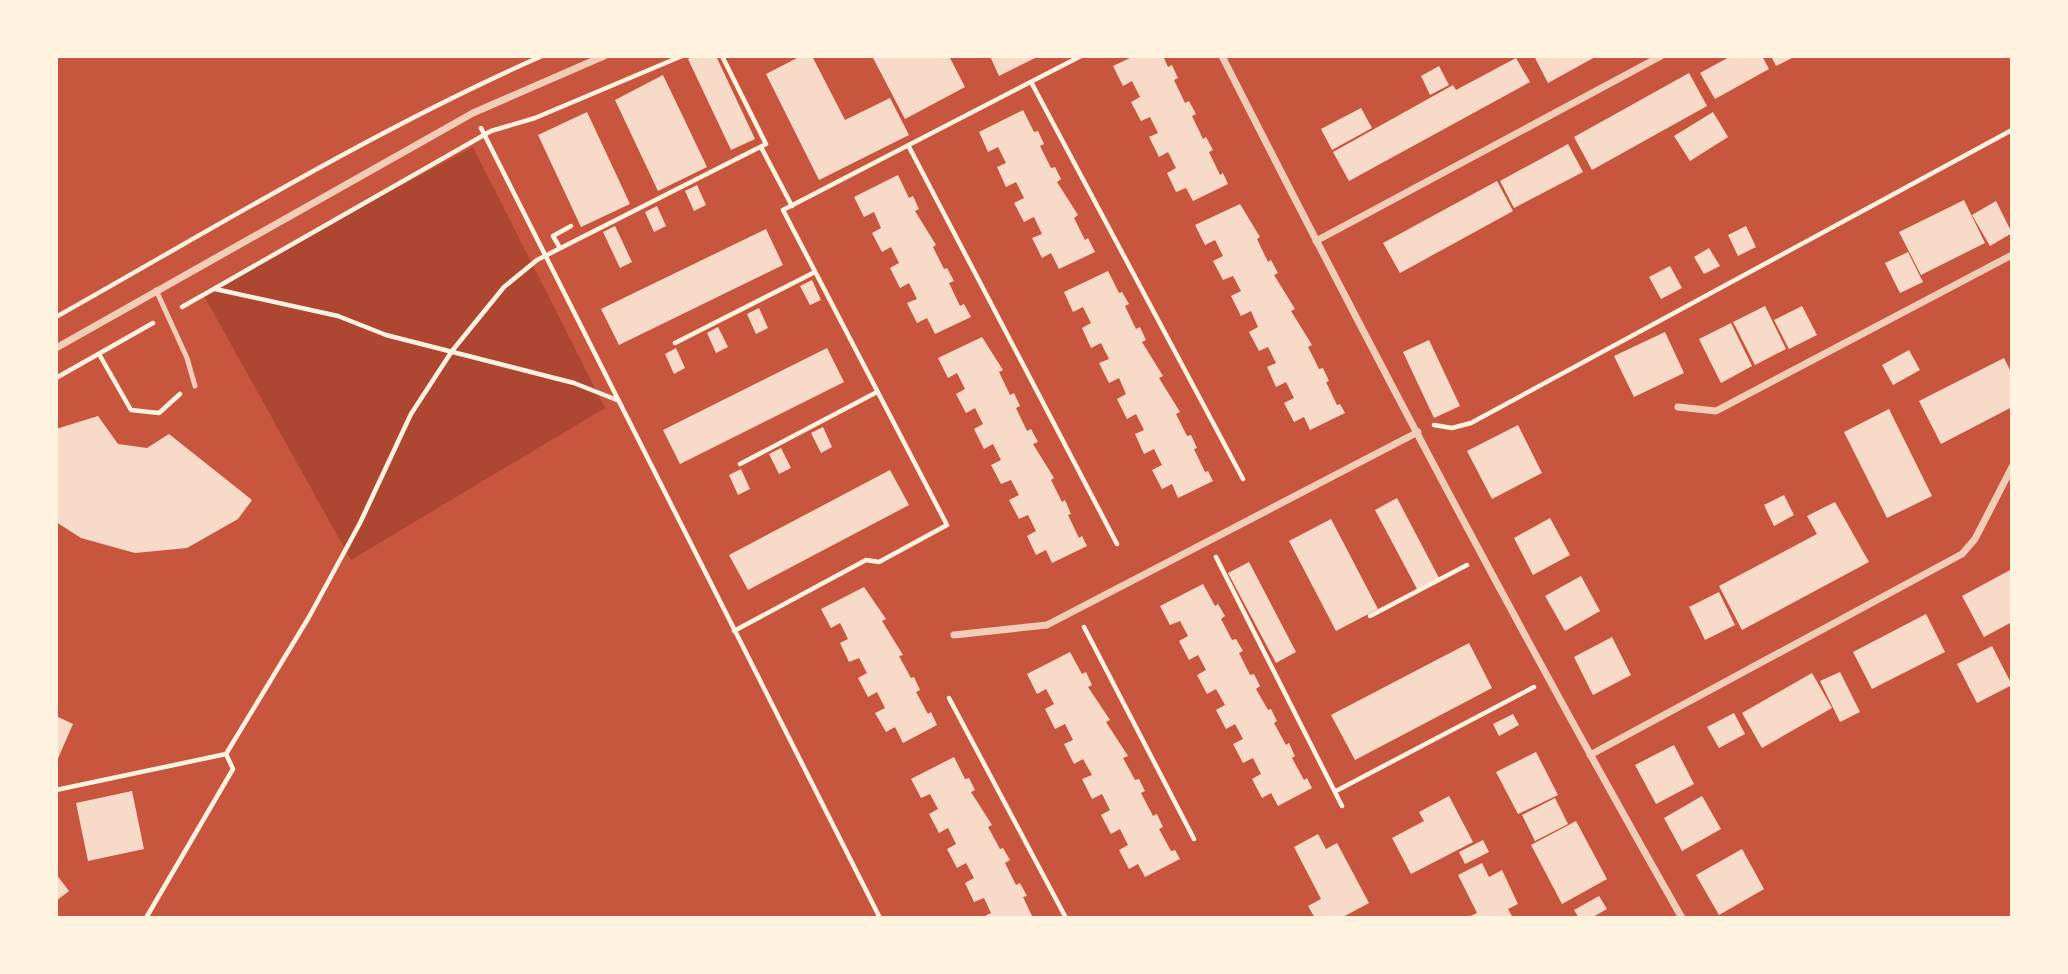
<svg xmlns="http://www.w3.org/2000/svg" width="2068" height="974" viewBox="0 0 2068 974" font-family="Roboto,sans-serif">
<rect width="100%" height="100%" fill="#c8553d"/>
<path fill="#ae4732" d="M473,147L605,408L351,560L202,292Z"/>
<path fill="#f7dbc8" d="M694,56H716L755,139L731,150L688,59Z
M801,56H812L845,120L890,98L909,135L819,180L766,74Z
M872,56H949L965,87L905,119Z
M990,56H1039L999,76Z
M1134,56H1163L1168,67L1172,65L1178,78L1174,80L1185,103L1189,101L1196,114L1192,116L1203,139L1206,137L1213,150L1209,152L1220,175L1223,173L1228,184L1193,201L1186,188L1176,192L1167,173L1176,168L1168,152L1159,157L1149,137L1158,133L1150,117L1141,121L1131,102L1140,97L1132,81L1123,86L1113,66Z
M1534,56H1597L1548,83Z
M1731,56H1762L1769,69L1715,99L1700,73Z
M1771,56H1796L1776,66Z
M1516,58L1530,82L1349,181L1333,152L1453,85L1456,90Z
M1439,66L1449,85L1430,95L1421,76Z
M1689,73L1707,106L1592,170L1574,137Z
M663,75L707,167L658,191L615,100Z
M1361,108L1372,128L1332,150L1321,129Z
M1023,110L1034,132L1038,131L1044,144L1040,146L1051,168L1055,167L1061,179L1057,182L1078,215L1074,218L1085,240L1088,238L1095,252L1059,269L1051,253L1042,258L1032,238L1042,234L1034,217L1024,222L1014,203L1024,198L1016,182L1006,187L997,167L1006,163L998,147L988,152L979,132Z
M587,112L630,204L581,227L538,135Z
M1713,112L1728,137L1690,161L1674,136Z
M1568,144L1583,172L1514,208L1500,181Z
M898,175L909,198L913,196L919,209L915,211L936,245L933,247L944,269L947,268L954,281L949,283L960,306L964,304L971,317L935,334L927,318L917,323L907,303L917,299L909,283L900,288L890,268L899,263L891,247L882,252L872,233L881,228L874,212L864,217L854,197Z
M1497,181L1513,211L1400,273L1383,243Z
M697,185L706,205L694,211L685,191Z
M1964,200L1985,243L1921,275L1899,232Z
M1996,201L2012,233L1990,246L1972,215Z
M1240,204L1260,237L1257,239L1268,262L1271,260L1278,273L1274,275L1295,309L1291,311L1312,345L1308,347L1319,369L1323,368L1329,381L1326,382L1337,405L1340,404L1345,413L1310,430L1304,417L1294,422L1284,403L1294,398L1286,382L1276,387L1267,367L1276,363L1268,347L1259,351L1249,332L1258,327L1251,311L1241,316L1231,296L1241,291L1233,276L1223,280L1213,261L1223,256L1215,240L1205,245L1195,225Z
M657,206L666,226L654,232L645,212Z
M615,226L632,262L620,268L603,232Z
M1746,226L1756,247L1738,256L1728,235Z
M766,229L783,265L619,345L601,309Z
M1709,248L1720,266L1704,274L1694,257Z
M1908,252L1923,282L1900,293L1885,263Z
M1670,266L1682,288L1661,299L1649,277Z
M1108,271L1119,293L1122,292L1129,304L1125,306L1136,329L1140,327L1146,340L1142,342L1163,376L1159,378L1180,412L1176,414L1187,436L1191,435L1197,448L1194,449L1205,472L1208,471L1213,481L1178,498L1172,484L1162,489L1152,470L1162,465L1154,449L1144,454L1135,434L1144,430L1136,414L1127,419L1117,399L1126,394L1119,378L1109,383L1099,363L1109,359L1101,343L1091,348L1082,328L1091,323L1083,307L1073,312L1064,292Z
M812,280L821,300L810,305L800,286Z
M1765,306L1786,349L1755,365L1733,322Z
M1802,306L1817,335L1789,349L1774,320Z
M759,308L768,328L756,334L747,314Z
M1731,323L1752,366L1721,383L1699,339Z
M718,327L728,347L716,353L707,333Z
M1665,332L1684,373L1634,397L1614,356Z
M982,337L1003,370L999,372L1010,395L1014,393L1020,406L1016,408L1027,431L1031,429L1038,442L1033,444L1054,478L1051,480L1062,502L1065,500L1071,514L1068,515L1079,538L1082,536L1087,546L1052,563L1046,550L1036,555L1027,536L1036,531L1028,515L1019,519L1009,500L1019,495L1011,480L1001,484L991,465L1001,460L993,444L984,449L974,429L983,424L975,408L966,413L956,394L965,389L957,373L948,378L938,358Z
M1429,340L1460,406L1434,418L1403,352Z
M676,348L685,368L674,374L665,354Z
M827,348L844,382L680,464L663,430Z
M1909,350L1920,370L1893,385L1882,365Z
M2004,358L2012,374V407L1941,444L1919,401Z
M1889,409L1932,496L1887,518L1844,432Z
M98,416L118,444L147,448L169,434L252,500L238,519L187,548L135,553L81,538L56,522V429Z
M1518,425L1542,473L1492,499L1467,451Z
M823,427L832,447L821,453L811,433Z
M781,448L791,468L779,474L769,454Z
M741,469L750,489L738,495L729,475Z
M890,470L909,505L748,590L729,555Z
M1784,495L1794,515L1774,526L1764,505Z
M1397,498L1439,578L1417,589L1375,510Z
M1835,502L1869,562L1742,630L1719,586L1817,534L1807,516Z
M1550,518L1570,555L1533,575L1514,538Z
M1331,519L1378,609L1336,631L1289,541Z
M1249,562L1296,652L1276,663L1228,573Z
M2012,569V622L1984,637L1962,596Z
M1581,576L1600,611L1565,631L1545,596Z
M1203,584L1215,606L1218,604L1225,616L1221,619L1232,640L1236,639L1243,651L1239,653L1250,675L1254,674L1260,686L1256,689L1268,710L1271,709L1277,721L1274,723L1286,745L1289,743L1295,756L1292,758L1304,780L1307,778L1312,788L1278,806L1271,793L1262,798L1252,779L1261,774L1253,758L1243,763L1233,744L1243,739L1235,724L1226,729L1216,710L1225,705L1216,689L1207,694L1197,675L1206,670L1198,655L1189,660L1179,641L1188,636L1180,621L1170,625L1160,606Z
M864,587L886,619L882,621L903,655L899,656L911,678L914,677L920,690L916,692L928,714L931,712L937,725L903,743L895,727L886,732L875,713L885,708L877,692L868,697L858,678L867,673L859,658L849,662L840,643L848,639L840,623L831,628L821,609Z
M1719,592L1735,625L1705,640L1689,607Z
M1926,614L1945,652L1872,689L1853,652Z
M1612,637L1631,675L1593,695L1574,657Z
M1469,643L1492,688L1355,760L1331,715Z
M1992,646L2012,685L1977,703L1957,664Z
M1070,652L1082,674L1086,672L1092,685L1088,687L1110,720L1106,722L1128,756L1123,758L1135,780L1139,779L1145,791L1141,793L1153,816L1157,814L1163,827L1159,829L1171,851L1175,850L1180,859L1145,877L1138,864L1129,869L1119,850L1128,845L1120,829L1111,834L1101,815L1110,810L1102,794L1092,799L1082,779L1092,775L1083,759L1074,764L1064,744L1073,740L1065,724L1055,729L1045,709L1054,704L1046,689L1037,694L1027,674Z
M1840,672L1860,712L1840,722L1820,681Z
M1812,673L1832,708L1762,748L1742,713Z
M1734,713L1745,734L1719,748L1707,727Z
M1513,714L1519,725L1499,736L1493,724Z
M56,716L73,724L56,763Z
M1674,745L1694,784L1656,804L1635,765Z
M1536,752L1558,795L1518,814L1496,772Z
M954,757L965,779L969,778L975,790L971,792L992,825L988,827L1000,849L1003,848L1010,860L1005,863L1016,885L1020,883L1027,896L1023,897L1033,918H981L991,913L984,898L974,902L965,883L974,878L966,863L957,868L947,849L956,844L948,828L939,833L929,814L938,809L930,794L921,798L911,779Z
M132,791L144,849L88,861L76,803Z
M1449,796L1473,842L1411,874L1392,838L1424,821L1419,812Z
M1702,796L1721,829L1682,851L1664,818Z
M1555,798L1568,824L1535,841L1522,815Z
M1576,821L1607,879L1562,904L1531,845Z
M1318,834L1326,849L1337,843L1369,903L1341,918H1315L1308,906L1321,899L1294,847Z
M1483,840L1489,852L1465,864L1459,852Z
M1742,849L1764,889L1719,915L1696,875Z
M1482,863L1489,877L1502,870L1518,904L1508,909L1513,918H1466L1477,913L1458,875Z
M56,874L69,891L56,901Z
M1599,896L1607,909L1591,918H1579L1574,910Z"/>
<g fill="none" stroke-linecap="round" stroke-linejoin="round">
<path stroke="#fff3e0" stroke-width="4.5" d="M1031,82L1243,479
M481,128L880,918
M908,145L1117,544
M761,147L792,206
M560,248L553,236L571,226
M215,289L338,316L386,335L574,383L617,400
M182,307L491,131L535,118L682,56
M56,317C216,227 374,130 542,56
M675,343L815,272
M99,354L131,410L159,413L180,394
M56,378L153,323
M1434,425L1452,428L1471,423L2012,130
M740,464L877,392
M1216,557L1342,806
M1370,616L1467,565
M1084,627L1194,839
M734,631L866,560L879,562L947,525L783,210L1081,56
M949,698L1066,918
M56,790L226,754L309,617L360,523L411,414L452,351L504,287L537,260L766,144L722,56
M1336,791L1534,687
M146,918L233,769L226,754"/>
<path stroke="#f1ccb7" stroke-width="5" d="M156,290L187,358L195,386"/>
<path stroke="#f1ccb7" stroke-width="7" d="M1222,56C1369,346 1521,635 1682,918
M1316,241L1661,56
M56,348L473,113L604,56
M1678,407L1716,411L2012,255
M954,635L1047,625L1418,432
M1590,755L1962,554L1975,539L2012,467"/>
</g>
<rect width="2068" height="974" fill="none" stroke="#fff3e0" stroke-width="116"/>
</svg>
